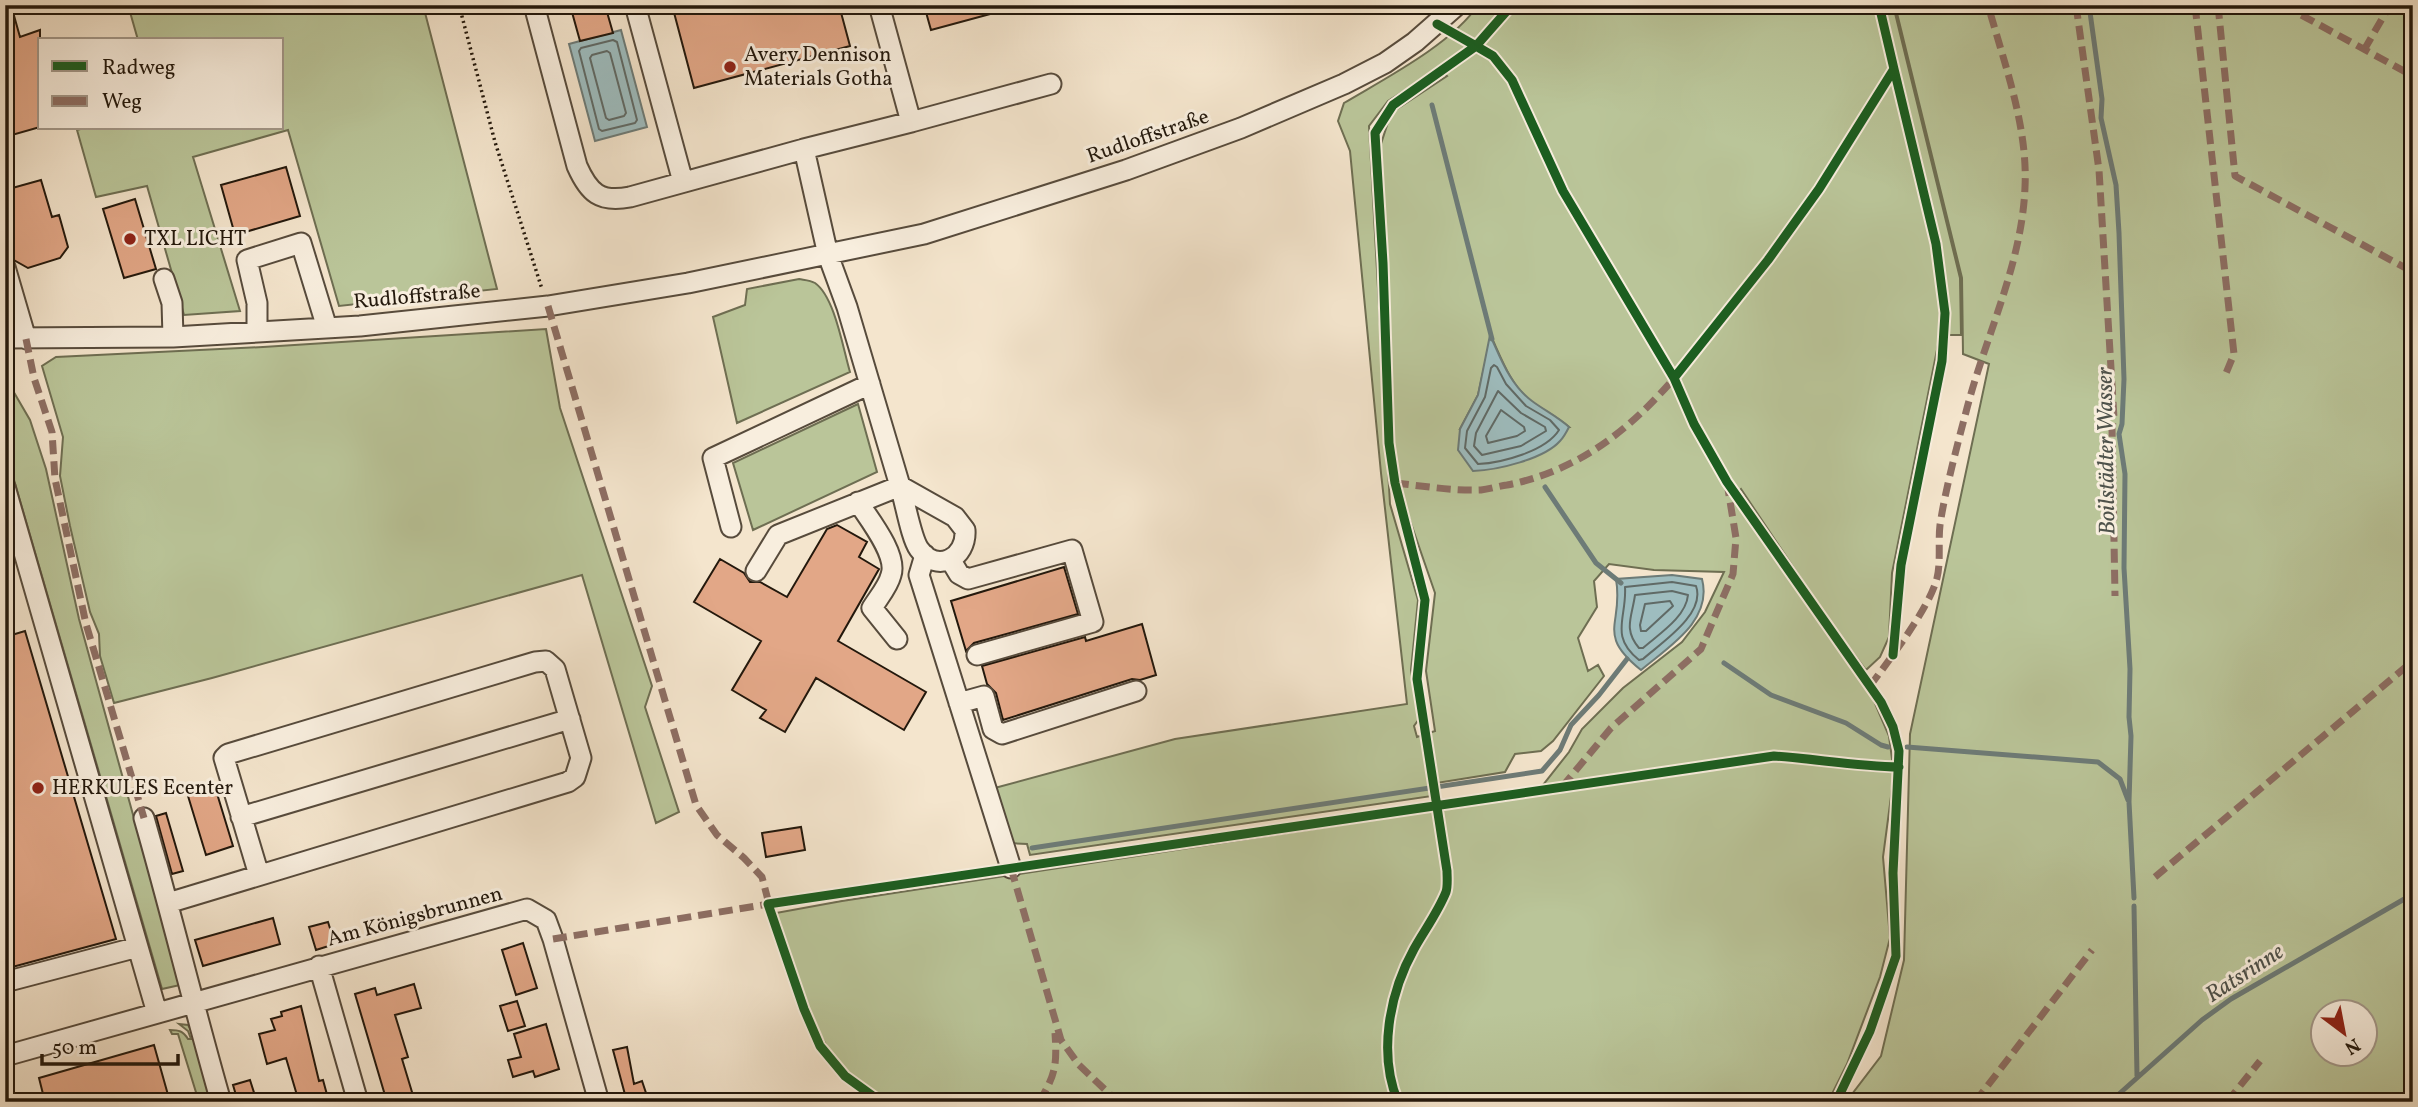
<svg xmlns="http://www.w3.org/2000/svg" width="2418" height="1107" viewBox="0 0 2418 1107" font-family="Vollkorn,serif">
<rect width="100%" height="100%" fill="#f4e5cd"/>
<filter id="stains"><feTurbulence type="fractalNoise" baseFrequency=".00286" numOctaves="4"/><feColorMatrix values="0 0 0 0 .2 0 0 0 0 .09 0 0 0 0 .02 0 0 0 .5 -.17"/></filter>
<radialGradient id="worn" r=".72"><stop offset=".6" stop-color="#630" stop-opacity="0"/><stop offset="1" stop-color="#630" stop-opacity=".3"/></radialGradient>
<path fill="#bac599" stroke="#6e6e52" stroke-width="2" fill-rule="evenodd" d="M128,5H423L497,289L339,306L288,130L193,157L240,311L184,315L147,186L96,197L77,130L84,128H282V40H138Z
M1478,5H1893L1960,278L1961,335H1940L1892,573L1889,637L1880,657L1866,670L1830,622L1741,489L1733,496L1871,694L1889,736L1894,774L1883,857L1890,938L1880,977L1847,1064L1828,1102H890C871,1090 848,1077 835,1059C806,1018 793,960 776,913L842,901L1535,795L1569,752L1582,729L1623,688L1682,642L1705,612L1724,572L1654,570L1609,564L1594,581L1597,607L1578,638L1588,671L1598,665L1604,676L1553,741L1541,751L1515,754L1505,772L1430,784L1432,796L1030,855L1027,844L1009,843L991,789L1175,739L1407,704L1381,473L1350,151L1338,121L1344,103C1384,79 1452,44 1478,5ZM1440,68L1447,76L1391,113L1380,147L1393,447L1405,506L1435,593L1426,671L1435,731L1417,737L1414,726L1419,719L1411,670L1418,600L1390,504L1369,126L1388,101ZM1491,336C1502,360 1511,386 1532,402C1545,411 1558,417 1569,427L1460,429L1478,395Z
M1895,5H2413V1102H1846L1881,1056L1904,960L1910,734L1989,364L1963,354L1962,278ZM2324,1012H2366V1054H2324Z
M799,279C804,280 810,280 815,283C835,297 843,349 850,372L737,423L713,317L745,305L747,289Z
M546,329L560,408L652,686L645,707L679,812L656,823L582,575L212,678L114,703L100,656L99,634L90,612L70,526L60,476L63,437L42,366L56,357L263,347Z
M5,377L30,420L46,469L79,619L180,985L162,989L5,449Z
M858,404L877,472L753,530L733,463Z
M179,1024L188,1025L193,1033L214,1102H199L178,1034H172L170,1030C179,1030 183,1031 188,1039H191L188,1031Z"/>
<path fill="#9ebdbf" stroke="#6d7b77" stroke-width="2" d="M621,30L647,127L595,141L569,44Z
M1490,335C1501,359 1510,385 1532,401C1544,410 1558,417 1569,427C1567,431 1564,437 1560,441C1544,459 1498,470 1473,471L1458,450L1460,429L1478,395Z
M1672,575L1702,579C1713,621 1668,647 1641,670C1595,633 1624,625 1616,579Z"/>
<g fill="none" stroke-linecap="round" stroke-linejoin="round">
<path stroke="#606a66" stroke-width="2" d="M613,40L617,42L637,120L635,123L602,131L599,129L579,51L581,48Z
M607,51L610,53L626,113L624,116L609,120L606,118L590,58L592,55Z
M1494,365L1497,367L1506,384L1526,406L1550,420L1559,430C1546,451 1502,463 1478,464L1465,448L1467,431L1485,397L1491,368Z
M1498,391L1521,413L1545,427L1546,431L1521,446L1482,455L1474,446L1476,433Z
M1501,410L1524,427L1525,431L1517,436L1488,443L1486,436Z
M1672,582L1696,586C1706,614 1661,643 1643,659L1639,660C1609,636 1627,618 1625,587Z
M1672,591L1688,595C1686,617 1659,634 1643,648H1639C1623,629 1632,617 1635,595Z
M1670,601L1673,606L1646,631H1641L1640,625L1645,604Z"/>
<path stroke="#6d7b77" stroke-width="5" d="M2089,5L2102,99L2101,118L2116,185L2119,233L2124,379L2122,424L2119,434L2125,474L2124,568L2130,669L2129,717L2131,736L2129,802L2134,898
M1432,105L1492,339
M1545,487L1596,563L1621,583
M1724,663L1771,695L1846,723L1881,745L1888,747
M1907,747L2098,762L2120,779L2128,800
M1032,848L1542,771L1560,750L1571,725L1599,695L1627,659
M2134,906L2137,1076
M2110,1102L2202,1020L2231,999L2413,894"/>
</g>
<path fill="#e2a787" stroke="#23180c" stroke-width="2" d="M5,5H11L20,37L40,30V127L5,137Z
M570,5H605L613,33L580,41Z
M672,5H839L850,46L694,88Z
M924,5H1004L1005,10L931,30Z
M286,167L300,216L235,235L221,185Z
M41,180L52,217L59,215L68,247L60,258L28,268L5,255L13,228L5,230V190Z
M135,199L156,269L124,278L103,209Z
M837,525L867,542L859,557L879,569L838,641L926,692L904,730L816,678L785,732L760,718L766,710L732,690L761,641L694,602L720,559L744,573L750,582H760L787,597L827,529Z
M1064,567L1078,614L974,643L966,651L951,601Z
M1142,624L1156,675L1140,680L1132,679L1003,720L996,693L987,684L982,666L1085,637L1086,641Z
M25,631L116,939L5,969V637Z
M215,787L233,846L206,855L188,796Z
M166,813L183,871L172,874L156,816Z
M801,827L805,850L766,857L762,833Z
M273,918L280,944L203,966L195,940Z
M328,922L335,944L316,950L309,927Z
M523,943L537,988L516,995L502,950Z
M414,984L421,1008L395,1015L408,1057L402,1059L415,1102H387L355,994L375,988L377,995Z
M517,1001L525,1026L508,1031L500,1006Z
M301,1006L319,1081L323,1080L329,1102H299L286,1058L267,1064L259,1034L275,1030L271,1019L282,1016L281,1012Z
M546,1024L559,1069L535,1077L533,1071L513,1077L508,1060L521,1057L514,1034Z
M154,1045L170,1102H45L39,1078Z
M627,1047L634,1084L642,1081L649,1102H627L613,1050Z
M250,1080L257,1102H238L233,1085Z"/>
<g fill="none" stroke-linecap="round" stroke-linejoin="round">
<g stroke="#574b3c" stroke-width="23">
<path id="minor" d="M534,5L577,166C589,193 600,203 630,197L804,149L828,255L847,307L900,486C905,501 911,538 919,549C937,574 967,558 965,530L955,517L900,486L778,535L756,571
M635,5L683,182
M911,122L1051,84
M804,149L911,122L879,5
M5,267L26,339
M164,279L172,303L173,337
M257,332V303L247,260L301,243L327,328
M5,338L173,337L360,326L548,306L688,283L924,234L1126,170L1241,128L1344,84L1385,63L1415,42L1457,5
M5,487L157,1013
M858,502C869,519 898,555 891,575C888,587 878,598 872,608L897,639
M731,527L713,458L870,384
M925,555L919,575L1011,868
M950,559L959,574L968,579L1072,550L1093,622L977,655
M959,703L984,696L993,729L1002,734L1136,691
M241,817L570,719
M144,818C171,912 194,1008 221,1102
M168,903L568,782L575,777L581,758L555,669L546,661L535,662L228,754L224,758L259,875
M319,966L358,1102
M5,982L138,947
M5,1056L527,909L546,920L553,939L599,1102"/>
</g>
<path stroke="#23180c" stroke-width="3.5" stroke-dasharray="2 3.5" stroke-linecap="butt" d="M459,5L495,142L542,289"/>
<use href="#minor" stroke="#f8eede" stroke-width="19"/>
<path stroke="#8d6e63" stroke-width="7" stroke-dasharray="14 7" stroke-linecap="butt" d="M2076,5L2099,170L2114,418L2112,427L2115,596
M2195,5L2234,354L2224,378
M2218,5L2235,176L2413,272
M2283,5L2413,76
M2364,50L2390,5
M548,306L696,805L717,835L744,858L762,877L770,908
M26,339L34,378L52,432L55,479L86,624L144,818
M1395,483C1423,486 1453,491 1481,490C1490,489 1499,486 1507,485C1578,471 1630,430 1676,376
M1870,686C1889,660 1929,609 1937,578C1941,562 1938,542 1940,525C1945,491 1957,446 1966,412C1985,337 2022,265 2025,187C2028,126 2004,63 1988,5
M1562,787L1611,728L1701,649L1733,574L1736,538L1728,489
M1011,868L1061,1040L1079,1065L1118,1102
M2155,877L2413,661
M553,939L775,903
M1039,1102C1056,1074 1057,1065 1055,1033
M1975,1102L2092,950
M2227,1102L2260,1061"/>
<g stroke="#f8eede" stroke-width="13">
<path id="cycleway" d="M1512,5L1476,46L1493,56L1512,80L1563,191L1674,378L1694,424L1727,482L1881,702L1893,727L1899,751L1893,873L1896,956L1870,1031L1836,1102
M1674,378L1768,260L1819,189L1894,69L1879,5
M1893,655L1901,565L1942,361L1945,313L1936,244L1894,69
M881,1102L845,1076L820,1046L804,1009L768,904L1774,756C1816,759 1857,766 1899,767
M1398,1102C1378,1054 1389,994 1414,949C1424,931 1438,912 1446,892C1448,886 1447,877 1447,871L1417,679L1425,600L1395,483L1389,443L1383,263L1375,133L1393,105L1476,46L1437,24"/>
</g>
<use href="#cycleway" stroke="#1b5e20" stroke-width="9"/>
</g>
<g fill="#8f2418" stroke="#f8eede" stroke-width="2.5">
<circle cx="730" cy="67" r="7"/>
<circle cx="130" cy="239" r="7"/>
<circle cx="38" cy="788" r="7"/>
</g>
<g text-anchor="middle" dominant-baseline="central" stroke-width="6" stroke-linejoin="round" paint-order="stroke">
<g font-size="21" fill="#23180c" stroke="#f8eede" text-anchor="start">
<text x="744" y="55">Avery Dennison<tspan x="744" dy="24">Materials Gotha</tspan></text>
<text x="144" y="239">TXL LICHT</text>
<text x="52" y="788">HERKULES Ecenter</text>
</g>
<g font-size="21" fill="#23180c" stroke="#f8eede">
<text transform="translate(1148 137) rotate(-19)">Rudloffstraße</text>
<text transform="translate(417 297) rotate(-5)">Rudloffstraße</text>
<text transform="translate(415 917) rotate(-15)">Am Königsbrunnen</text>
</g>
<g font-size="23" font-style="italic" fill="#4e524b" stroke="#f8eede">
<text transform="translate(2107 451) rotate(-91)">Boilstädter Wasser</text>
<text transform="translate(2245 974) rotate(-33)">Ratsrinne</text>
</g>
</g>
<rect width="2418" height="1107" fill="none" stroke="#f4e5cd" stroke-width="28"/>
<rect x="7" y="7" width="2404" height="1093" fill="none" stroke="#23180c" stroke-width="3.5"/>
<rect x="14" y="14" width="2390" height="1079" fill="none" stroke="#23180c" stroke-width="2"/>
<rect x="38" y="38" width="245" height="91" fill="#f8eede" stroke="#a3988a" stroke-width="2"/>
<rect x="52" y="61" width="35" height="10" fill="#1b5e20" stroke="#a3988a" stroke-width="2"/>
<text x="102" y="74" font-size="21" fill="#23180c">Radweg</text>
<rect x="52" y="96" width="35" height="10" fill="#8d6e63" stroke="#a3988a" stroke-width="2"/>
<text x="102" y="108" font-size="21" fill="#23180c">Weg</text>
<g transform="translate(2344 1033) rotate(148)"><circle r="33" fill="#f8eede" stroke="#a3988a" stroke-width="2"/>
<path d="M0-5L12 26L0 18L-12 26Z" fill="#8f2418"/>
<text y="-10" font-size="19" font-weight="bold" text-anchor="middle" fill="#23180c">N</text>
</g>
<path d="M42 1054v10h136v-10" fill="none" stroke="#23180c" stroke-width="3.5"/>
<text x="52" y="1054" font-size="21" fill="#23180c" stroke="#f8eede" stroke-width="5" paint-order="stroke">50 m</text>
<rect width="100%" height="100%" filter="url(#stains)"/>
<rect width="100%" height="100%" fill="url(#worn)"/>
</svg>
